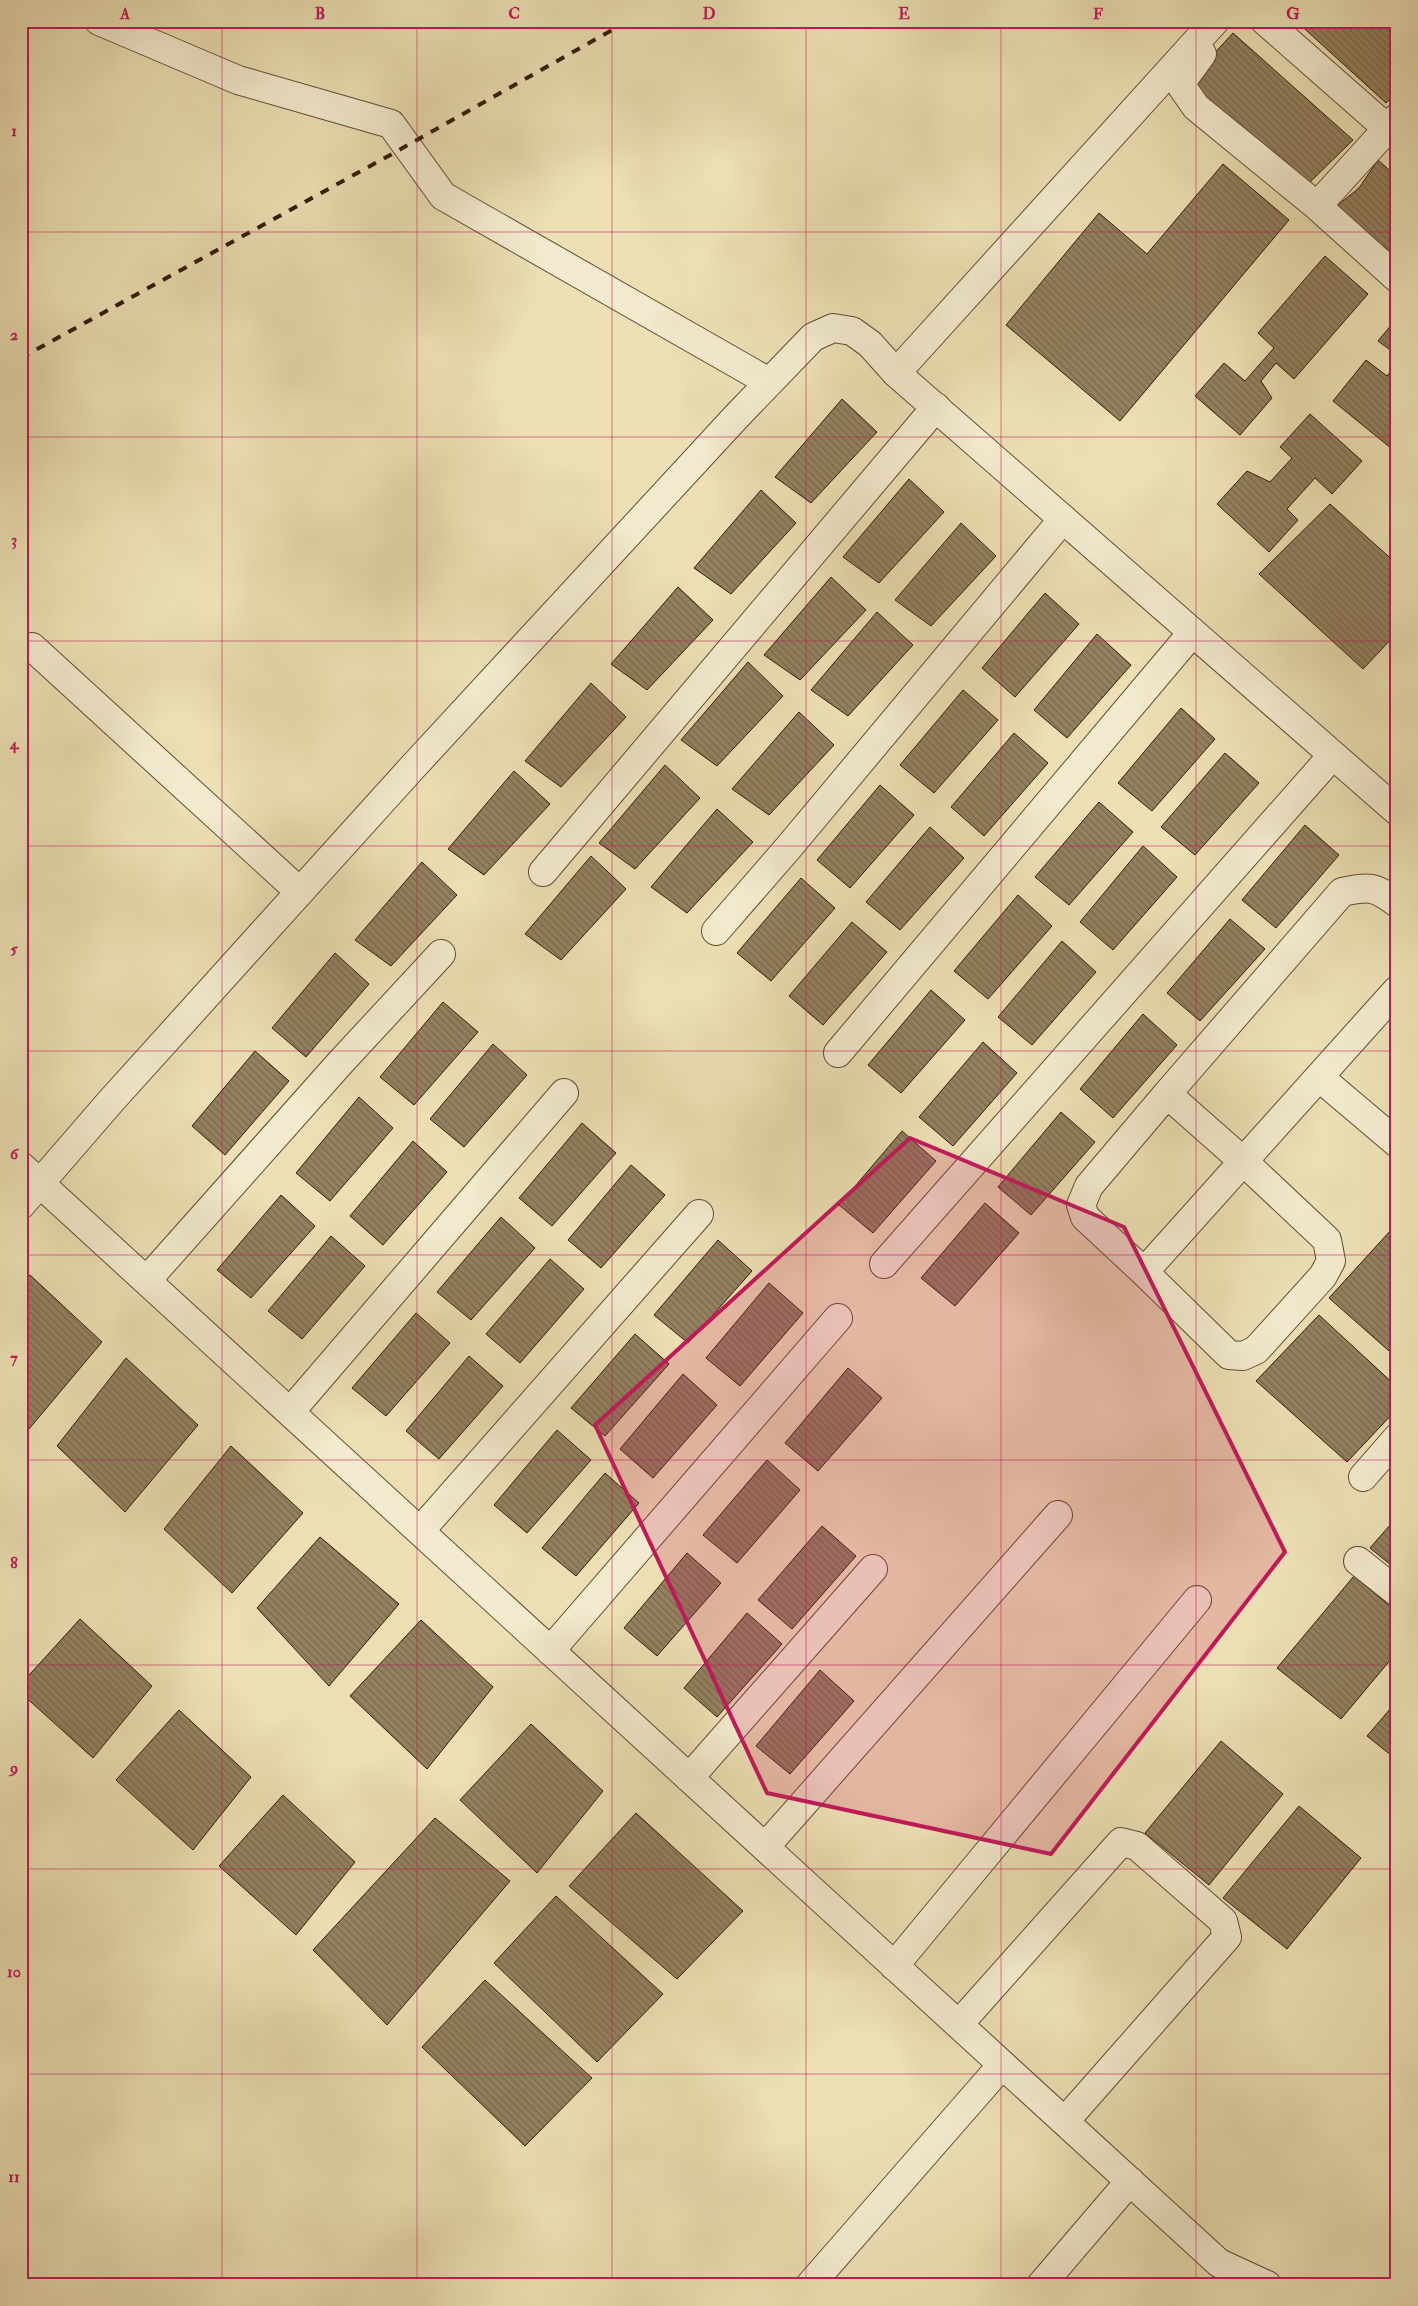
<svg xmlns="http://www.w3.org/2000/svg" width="1418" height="2306" viewBox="0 0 1418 2306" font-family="'IM FELL Double Pica',serif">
<defs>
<pattern id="building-back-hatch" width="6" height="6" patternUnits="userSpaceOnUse" patternTransform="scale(1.25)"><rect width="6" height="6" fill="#948160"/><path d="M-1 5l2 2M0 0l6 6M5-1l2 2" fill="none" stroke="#7a694d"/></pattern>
</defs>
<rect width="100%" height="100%" fill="#ebdfb3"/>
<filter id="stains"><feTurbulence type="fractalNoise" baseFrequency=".004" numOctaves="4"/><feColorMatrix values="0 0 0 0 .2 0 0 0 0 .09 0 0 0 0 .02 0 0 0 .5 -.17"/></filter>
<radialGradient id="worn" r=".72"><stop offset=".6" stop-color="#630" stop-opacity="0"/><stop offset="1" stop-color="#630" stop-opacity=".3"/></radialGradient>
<path fill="url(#building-back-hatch)" stroke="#351b06" d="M1296,21H1395L1397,92L1386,103Z
M1233,33L1353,140L1305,187L1188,82Z
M1378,160L1397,177V266L1333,209L1359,188Z
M1223,164L1289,220L1120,421L1006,325L1099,213L1147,254Z
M1325,256L1368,294L1294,379L1276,363L1261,381L1272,398L1240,435L1195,396L1224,363L1245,381L1274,348L1258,333Z
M1397,318V355L1378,341Z
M1366,360L1387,376L1397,363V443L1392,449L1333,401Z
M842,399L877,432L811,503L775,477Z
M1310,414L1362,461L1332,494L1315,478L1287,509L1298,520L1269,552L1217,504L1247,471L1270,482L1292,458L1280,447Z
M909,479L944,512L879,583L843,557Z
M761,490L796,523L731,594L694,568Z
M1330,504L1397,564V633L1363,669L1259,574Z
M961,523L996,556L931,626L895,600Z
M831,577L866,610L800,680L764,655Z
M678,587L713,620L647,690L611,664Z
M1045,593L1079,624L1015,697L982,668Z
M877,612L913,645L848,716L811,690Z
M1097,634L1131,665L1067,738L1034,710Z
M748,662L783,696L717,766L681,740Z
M591,683L626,717L561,787L525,761Z
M963,690L998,720L934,793L900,765Z
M1181,708L1215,739L1152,811L1118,783Z
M799,712L834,745L769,815L732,789Z
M1014,733L1048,763L984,836L951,807Z
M1225,753L1259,783L1195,855L1161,827Z
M665,765L700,798L635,869L599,843Z
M514,771L550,804L484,875L448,849Z
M880,785L914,815L850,888L817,860Z
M1099,802L1133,832L1069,905L1035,877Z
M717,809L753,842L687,913L651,887Z
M1305,825L1339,855L1276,928L1242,900Z
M930,827L964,858L900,930L866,902Z
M1143,846L1177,877L1113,950L1080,922Z
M591,856L626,889L561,960L525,934Z
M422,862L457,895L391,966L355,940Z
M801,878L835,908L771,981L737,953Z
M1018,895L1052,926L988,999L954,971Z
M1230,919L1265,949L1200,1021L1167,993Z
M852,922L887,952L823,1025L789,996Z
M1062,941L1096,972L1032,1045L998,1017Z
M335,953L369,984L306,1057L272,1028Z
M931,990L965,1020L901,1093L868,1065Z
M443,1002L478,1032L414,1105L380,1077Z
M1143,1014L1177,1045L1113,1118L1080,1089Z
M983,1042L1017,1073L953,1146L919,1117Z
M493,1044L527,1075L464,1147L430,1119Z
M255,1051L289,1081L225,1155L192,1126Z
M359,1097L393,1128L330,1201L296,1173Z
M1061,1112L1095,1142L1031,1215L998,1187Z
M582,1123L616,1153L552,1226L519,1198Z
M902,1131L936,1161L873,1233L839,1205Z
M413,1141L447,1172L383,1245L350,1216Z
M631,1165L665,1195L601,1268L568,1240Z
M281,1195L315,1226L251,1298L217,1270Z
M985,1203L1019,1233L955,1306L921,1278Z
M501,1217L535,1248L471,1320L437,1292Z
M1391,1230L1397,1235V1358L1329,1298Z
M331,1236L365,1266L302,1339L268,1311Z
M718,1240L752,1271L688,1343L654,1315Z
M550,1259L584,1289L520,1363L486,1334Z
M30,1275L102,1342L29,1429L21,1423V1285Z
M769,1283L803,1313L740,1386L706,1358Z
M416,1313L450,1343L386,1416L352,1388Z
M1319,1315L1397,1387V1409L1347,1462L1256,1381Z
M635,1334L669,1364L605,1436L571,1408Z
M469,1356L503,1386L439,1459L406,1431Z
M126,1358L198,1425L125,1512L57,1446Z
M848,1368L882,1398L818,1471L785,1443Z
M683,1374L717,1405L653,1478L620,1449Z
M557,1430L591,1460L527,1533L494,1505Z
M231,1446L303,1513L232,1593L164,1529Z
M767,1460L800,1490L737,1563L703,1535Z
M605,1473L639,1503L576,1576L542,1548Z
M1397,1517V1570L1370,1548Z
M822,1526L856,1556L792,1629L758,1600Z
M320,1537L399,1604L329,1686L257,1608Z
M687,1553L721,1583L657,1656L624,1628Z
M1354,1576L1397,1612V1652L1341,1719L1277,1668Z
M747,1613L782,1644L717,1717L684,1688Z
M80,1619L152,1686L93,1758L21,1693V1684Z
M421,1620L493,1687L427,1769L350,1696Z
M820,1670L854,1701L790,1774L756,1746Z
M1397,1701V1760L1367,1736Z
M179,1710L251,1777L193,1850L116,1780Z
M531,1724L603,1791L537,1873L460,1800Z
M1221,1741L1283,1794L1209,1885L1145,1833Z
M283,1795L355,1862L296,1935L219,1866Z
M1299,1806L1361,1858L1287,1949L1223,1898Z
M636,1813L743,1911L677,1979L569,1886Z
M435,1818L510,1881L387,2025L313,1950Z
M556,1896L663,1994L597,2062L494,1963Z
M485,1980L592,2078L525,2146L422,2047Z"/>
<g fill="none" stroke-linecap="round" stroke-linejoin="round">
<g stroke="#624c31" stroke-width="30">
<path id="minor" d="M99,21L238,80L391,124L443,196L769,382
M1265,21L1397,137
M1202,54L1185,77L1182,87L1196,107L1317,206L1397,278
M1317,206L1397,118
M896,373L1215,21
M32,647L300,892
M543,872L936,407
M716,931L789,847L1063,519
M838,1053L1192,633
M1319,1077L1397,1143
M1167,1094L1089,1186L1081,1205L1085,1217L1144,1272L1229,1355L1243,1356L1256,1350L1323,1276L1331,1261L1327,1240L1244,1162L1167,1094L1342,892C1369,886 1375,886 1397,903
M21,1166L1219,2263L1267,2285
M884,1264L1332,756
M1144,1272L1397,990
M147,1280L340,1063L441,954
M290,1412L564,1093
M1363,1477L1397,1438
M420,1531L699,1214
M1358,1561L1397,1592
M550,1651L838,1318
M689,1778L873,1569
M765,1847L1058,1515
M894,1966L1197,1600
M959,2024L1121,1842L1137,1846L1223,1921L1227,1937L1065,2121
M810,2285L1002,2065
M1041,2285L1130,2181"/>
</g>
<g stroke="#624c31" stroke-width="30">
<path id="tertiary" d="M21,1205L111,1101L410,770L736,417L813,337L833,328L852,331L870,344L896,373L1397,811"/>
</g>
<use href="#minor" stroke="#f2eace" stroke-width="28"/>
<use href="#tertiary" stroke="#f2eace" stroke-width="28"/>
<path stroke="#351b06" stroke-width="4" stroke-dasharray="9 9" stroke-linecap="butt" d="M21,358L392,154L628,21"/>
</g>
<path fill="#c2185b" fill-opacity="0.2" stroke="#c2185b" stroke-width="4" stroke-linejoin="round" d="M910,1138L1124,1227L1285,1552L1051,1854L767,1793L595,1425Z"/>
<path fill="none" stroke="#c2185b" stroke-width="1" stroke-opacity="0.55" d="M222,21V2285M417,21V2285M612,21V2285M806,21V2285M1001,21V2285M1196,21V2285M21,232H1397M21,437H1397M21,641H1397M21,846H1397M21,1051H1397M21,1255H1397M21,1460H1397M21,1665H1397M21,1869H1397M21,2074H1397"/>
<rect width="1418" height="2306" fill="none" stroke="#ebdfb3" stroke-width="55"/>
<rect x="28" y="28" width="1362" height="2250" fill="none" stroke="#c2185b" stroke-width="2"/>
<g font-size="16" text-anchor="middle" font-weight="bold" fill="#c2185b">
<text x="125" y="19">A</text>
<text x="320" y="19">B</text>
<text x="514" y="19">C</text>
<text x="709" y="19">D</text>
<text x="904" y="19">E</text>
<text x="1098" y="19">F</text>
<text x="1293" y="19">G</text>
<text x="14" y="136">1</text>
<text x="14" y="340">2</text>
<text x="14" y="545">3</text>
<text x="14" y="749">4</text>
<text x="14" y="954">5</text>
<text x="14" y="1159">6</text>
<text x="14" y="1363">7</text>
<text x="14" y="1568">8</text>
<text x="14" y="1773">9</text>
<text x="14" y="1977">10</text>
<text x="14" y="2182">11</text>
</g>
<rect width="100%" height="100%" filter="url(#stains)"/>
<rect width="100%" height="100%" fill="url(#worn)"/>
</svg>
